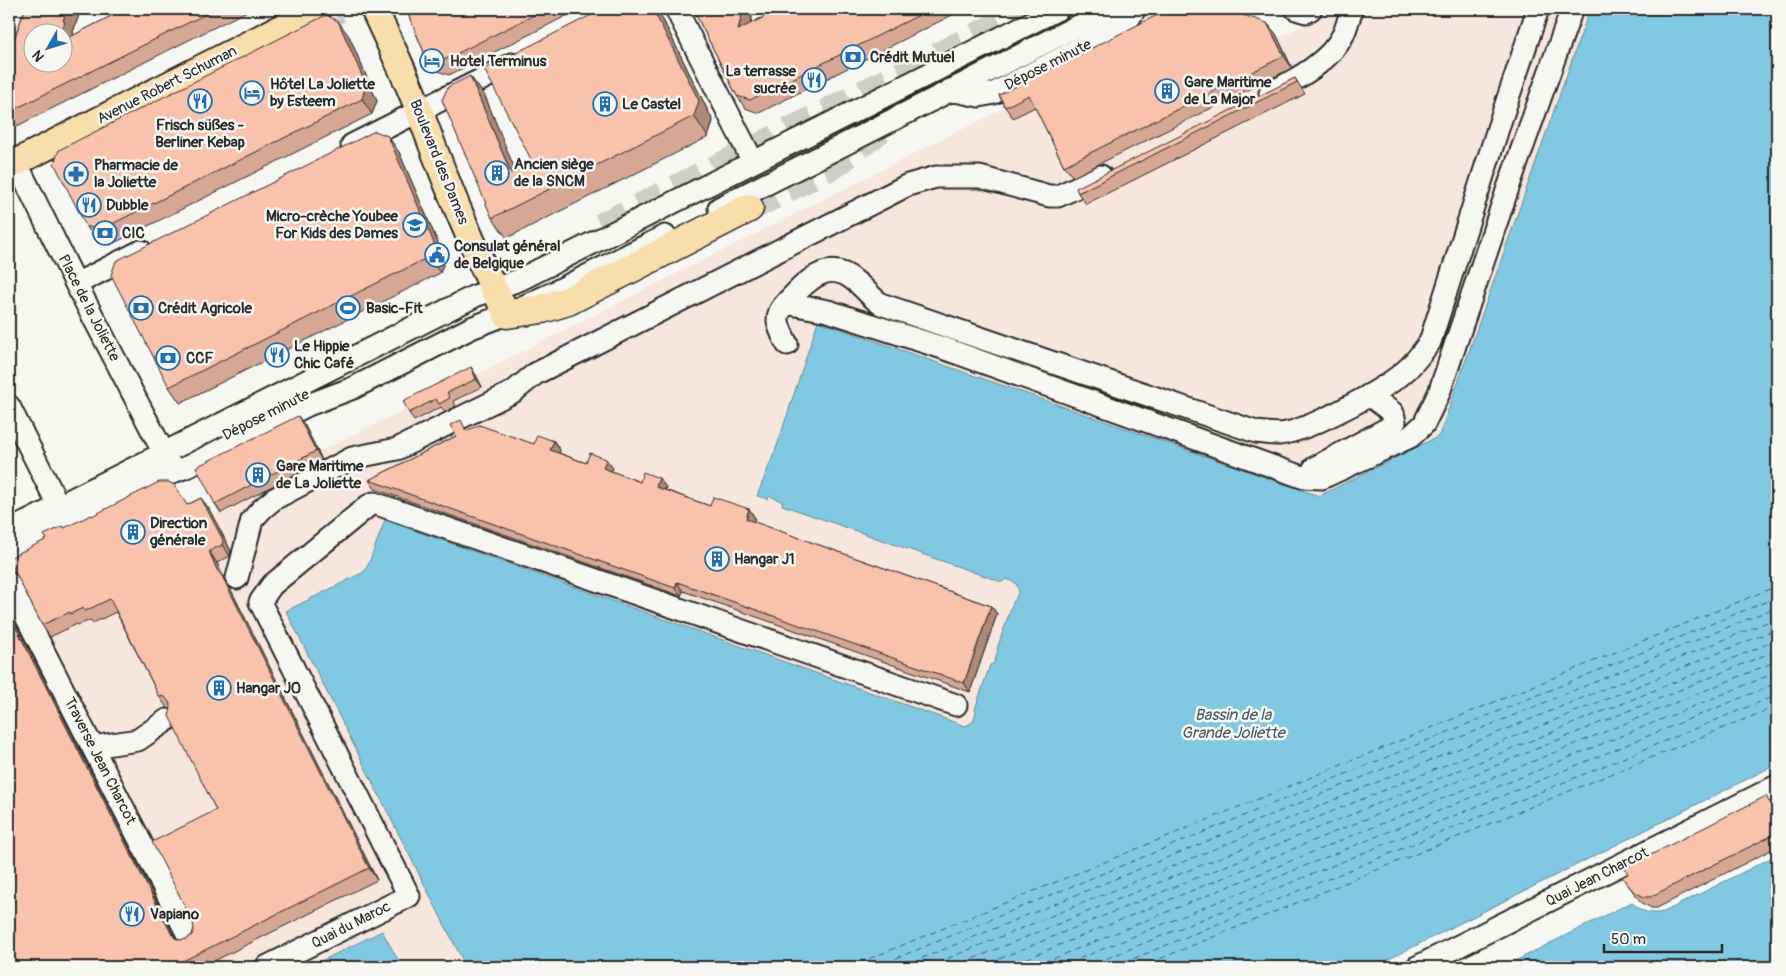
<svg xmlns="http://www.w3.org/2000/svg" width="1786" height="976" viewBox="0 0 1786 976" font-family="Pangolin,sans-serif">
<rect width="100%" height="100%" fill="#f6f6f2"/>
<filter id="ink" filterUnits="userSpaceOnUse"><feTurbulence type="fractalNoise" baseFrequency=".02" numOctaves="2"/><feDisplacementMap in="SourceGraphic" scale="10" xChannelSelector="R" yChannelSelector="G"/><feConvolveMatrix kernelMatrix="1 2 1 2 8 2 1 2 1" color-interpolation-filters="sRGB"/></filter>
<g filter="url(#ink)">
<path fill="#f7e6dd" d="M1200,9L1276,34L1278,38L1332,11L1333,9H1590L1439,436L1319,496L777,446L757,496H770L783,502L1016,583L1019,591L1015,601L1013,602L997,648L998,651L994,663L990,665L975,709L976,712L973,722L965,726L369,563L364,572L286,611L466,967H402L381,931L309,967H9V608L177,494L185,501L198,522L220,511L202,476L304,424L318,452L476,375Z"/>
<path fill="#81c9e2" stroke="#5f8a99" d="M1590,9H1777V764L1373,967H466L286,611L364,572L369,563L385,520L965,726L973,722L976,712L975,709L990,665L994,663L998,651L997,649L1013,602L1015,600L1019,591L1016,583L1006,579L1002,582L782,505L783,502L770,496L768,499L757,496L777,446L818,321L1319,496L1439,436Z
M1777,855V967H1503L1632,902C1641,912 1650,915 1664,912Z
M382,931L402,967H309Z"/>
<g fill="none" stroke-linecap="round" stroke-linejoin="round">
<path stroke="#455a62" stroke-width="1" stroke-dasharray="6 5" stroke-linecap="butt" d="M849,967L1777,586
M875,967L1777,597
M901,967L1777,607
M927,967L1777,618
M953,967L1777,629
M979,967L1777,640
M1006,967L1777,650
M1033,967L1777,661
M1059,967L1777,672
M1086,967L1777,683
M1113,967L1777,695
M1140,967L1777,706"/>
<path stroke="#cdcdca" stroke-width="28" stroke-dasharray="28 14" stroke-linecap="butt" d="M296,31L339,9
M749,208L835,164L979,53
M601,227L1031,9"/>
<g stroke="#2b2b2b" stroke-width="25">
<path id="minor" d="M676,9L753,162
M1296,9L1306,12L1311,9
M9,40L21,9
M950,90L979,96L994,93L1121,27L1130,17L1135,9
M1270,93C1295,80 1330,62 1343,35C1347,27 1349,17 1352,9
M352,145L512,64
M16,162L76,284L170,465
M719,208L1111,9
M76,284L141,251
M786,303C805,283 827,257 855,281C865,288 871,298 881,304L1256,432C1264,433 1272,434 1279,434C1307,432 1381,391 1403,373C1414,364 1422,353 1430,342L1501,119L1538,9
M787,344C779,328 772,317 786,303L828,311L943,348L1302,477L1322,478L1410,437L1424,424L1439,393L1508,188L1572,9
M9,406L65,519
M1314,468L1392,426L1395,422L1393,413L1369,395
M9,531L475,296L519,280L1058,9
M9,556L15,551L173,472L189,466L308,405L353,388L471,328L507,314L557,291L665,236
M237,578L252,520L262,509L274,499L352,458L397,449L513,392L535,374L908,185L936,177H980L1049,196H1058L1101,176
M9,583L190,939
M93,747L138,740L167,720
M266,967L409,896L260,602L272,585L368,506L374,503L956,705
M1417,967L1777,786"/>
</g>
<g stroke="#2b2b2b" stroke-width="30">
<path id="major" d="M374,9C389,42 406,76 419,110C445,180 472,248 507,314
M9,166L318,9"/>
</g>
<g stroke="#2b2b2b" stroke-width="31">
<path id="highway" d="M507,314L542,309L568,301L749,208"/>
</g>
<use href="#minor" stroke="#f6f6f2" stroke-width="21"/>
<use href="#major" stroke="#f8deab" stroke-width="26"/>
<use href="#highway" stroke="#f8deab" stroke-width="28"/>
<path stroke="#2b2b2b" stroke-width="1" d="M9,17L12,9"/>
</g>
<path fill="#d6a794" stroke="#2b2b2b" d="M25,9H81L73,32L74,35L117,13L115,9H251L9,130V53Z
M406,9H580L449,75L435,70L426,57Z
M693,9H750L752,18L751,23L780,9H964L759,113L745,108L737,96Z
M663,20L713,121L708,137L507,238L492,218L470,76L485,96L515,171L533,163Z
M1267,23L1276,34L1292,68L1073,177L1064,166L1035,107L1013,118L1005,107L999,95Z
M349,36L377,101L372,114L110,245L97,241L86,226Z
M1295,78L1305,94L1086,204L1078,193Z
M399,152L445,259L440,273L180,403L169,387Z
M476,375L482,387L453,401L456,406L445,412L441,407L414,421L409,413Z
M304,424L322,460L221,513L215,504Z
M468,430L560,450L559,453L586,463L613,468L611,471L640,482L666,487L665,490L710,506L749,509L755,518L754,522L991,606L997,614L970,692L683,591L681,596L375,489L369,480Z
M9,478L14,488L9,491Z
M201,498L209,509L231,551L230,556L217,563L225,580L230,588L377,880L202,967H9V610L175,938L181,940L187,939L192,935L194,929L216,810L171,709L167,708L159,696L116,612L93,623L91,620L78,625L77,624L50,637L42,625L14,569L9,562L65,528L92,516L187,505Z
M1770,802L1777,803V847L1657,908H1651L1641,902L1622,877Z"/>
<path fill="#ae8878" stroke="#2b2b2b" d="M67,9H81L73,32L74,35L66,57L62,53V32H61L63,21Z
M653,9H655L663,20L713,121L708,137L694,116Z
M743,9H749L752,18L747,42L738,30Z
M338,21L349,36L377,101L372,114L362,99Z
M1267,23L1276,34L1292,68L1284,56Z
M470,76L485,96L525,194L511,173Z
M388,136L399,152L445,259L440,273L429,257Z
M471,367L476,375L482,387L476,379Z
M298,416L304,424L322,460L316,451Z
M554,441L560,450L557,459L550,450Z
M606,459L613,468L609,477L603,468Z
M659,478L666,487L662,496L656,487Z
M201,498L209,509L231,551L230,556L222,545Z
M749,509L755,518L752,528L746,519Z
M209,551L217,563L225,580L230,588L377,880L369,868L217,570Z
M677,582L683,591L681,596L675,588Z
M991,606L997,614L970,692L964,683Z
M9,610L179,945L171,933L9,614Z
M1777,828V838L1775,834Z"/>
<path fill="#f9c2ac" stroke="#2b2b2b" d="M25,9H67L63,21L65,22L61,32H32V62H62V41L117,13L115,9H216L9,112V53Z
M406,9H546L440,62L426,57Z
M603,9H653L699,101L694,116L492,218L442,100L448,87L470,76L511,173L533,163L484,69Z
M693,9H743L738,30L780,9H931L750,100L737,96Z
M1169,9H1226L1267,23L1284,56L1064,166L1029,95L1005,107L999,95Z
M326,15L338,21L366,85L362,99L100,230L86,226L54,163L59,150Z
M1295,78L1297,82L1078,193L1076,188Z
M375,131L388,136L434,243L429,257L169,387L111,275L116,261Z
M471,367L476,379L447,393L450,398L439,404L436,399L409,413L403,401Z
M298,416L316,451L215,504L196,467Z
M461,420L466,431L479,425L534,444L537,435L554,441L550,450L586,463L590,453L606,459L603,468L640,482L643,472L659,478L656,487L710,506L713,497L749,509L746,519L991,606L964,683L677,582L675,588L369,480L456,436L450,425Z
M159,482H169L174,485L187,505L201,498L223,540L222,545L209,551L217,570L222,576L369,868L171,967H9V614L171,933L175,938L181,940L187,939L192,935L194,929L193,922L152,842L216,810L169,716L171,708L169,702L165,697L159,696L110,599L85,611L83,608L70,614V612L42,625L12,566L9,562V558L47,539L44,535L63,526L64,528L91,515L92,516Z
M1766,796L1769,802L1775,800L1777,808V828L1775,834L1650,897H1644L1633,891L1622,877L1628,874L1625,868Z"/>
</g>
<defs>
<g id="bank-ring" transform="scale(1.25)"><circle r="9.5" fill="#f6f6f2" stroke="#1f6fb2" stroke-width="1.5"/><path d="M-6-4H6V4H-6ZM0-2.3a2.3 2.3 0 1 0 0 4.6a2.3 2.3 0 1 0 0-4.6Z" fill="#1f6fb2"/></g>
<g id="hotel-ring" transform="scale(1.25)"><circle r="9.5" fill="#f6f6f2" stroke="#1f6fb2" stroke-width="1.5"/><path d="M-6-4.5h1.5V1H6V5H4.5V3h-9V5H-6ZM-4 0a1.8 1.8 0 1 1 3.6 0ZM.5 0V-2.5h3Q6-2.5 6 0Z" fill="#1f6fb2"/></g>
<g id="restaurant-ring" transform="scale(1.25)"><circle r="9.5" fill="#f6f6f2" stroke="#1f6fb2" stroke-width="1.5"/><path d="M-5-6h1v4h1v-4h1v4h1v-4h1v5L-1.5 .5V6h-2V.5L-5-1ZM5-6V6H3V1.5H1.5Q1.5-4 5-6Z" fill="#1f6fb2"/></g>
<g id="building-ring" transform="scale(1.25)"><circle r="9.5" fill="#f6f6f2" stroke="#1f6fb2" stroke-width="1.5"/><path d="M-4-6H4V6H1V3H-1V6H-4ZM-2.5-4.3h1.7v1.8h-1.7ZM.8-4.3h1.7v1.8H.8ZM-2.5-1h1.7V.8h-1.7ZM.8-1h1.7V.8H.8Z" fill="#1f6fb2"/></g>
<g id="pharmacy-ring" transform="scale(1.25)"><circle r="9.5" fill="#f6f6f2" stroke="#1f6fb2" stroke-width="1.5"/><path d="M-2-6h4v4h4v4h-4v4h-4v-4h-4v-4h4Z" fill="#1f6fb2"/></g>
<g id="school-ring" transform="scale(1.25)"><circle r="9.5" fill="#f6f6f2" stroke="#1f6fb2" stroke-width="1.5"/><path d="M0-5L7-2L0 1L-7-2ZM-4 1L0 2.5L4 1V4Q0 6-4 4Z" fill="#1f6fb2"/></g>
<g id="civic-ring" transform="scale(1.25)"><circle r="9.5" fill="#f6f6f2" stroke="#1f6fb2" stroke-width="1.5"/><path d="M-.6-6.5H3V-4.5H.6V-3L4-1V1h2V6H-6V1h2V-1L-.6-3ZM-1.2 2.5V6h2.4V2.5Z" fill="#1f6fb2"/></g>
<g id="stadium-ring" transform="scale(1.25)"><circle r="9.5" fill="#f6f6f2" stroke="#1f6fb2" stroke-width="1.5"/><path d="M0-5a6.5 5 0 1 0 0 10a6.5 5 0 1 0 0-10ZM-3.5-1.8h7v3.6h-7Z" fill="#1f6fb2"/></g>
</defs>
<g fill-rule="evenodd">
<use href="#bank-ring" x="853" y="57"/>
<use href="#hotel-ring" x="432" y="61"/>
<use href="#restaurant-ring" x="814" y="80"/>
<use href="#building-ring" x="1167" y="91"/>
<use href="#hotel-ring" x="252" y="93"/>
<use href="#restaurant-ring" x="200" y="101"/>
<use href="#building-ring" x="605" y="104"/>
<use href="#building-ring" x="497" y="173"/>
<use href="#pharmacy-ring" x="76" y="174"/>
<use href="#restaurant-ring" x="89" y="205"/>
<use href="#school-ring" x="415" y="225"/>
<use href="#bank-ring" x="105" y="233"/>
<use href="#civic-ring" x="437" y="255"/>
<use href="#bank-ring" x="141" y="308"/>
<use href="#stadium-ring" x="348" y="308"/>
<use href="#restaurant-ring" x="277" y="355"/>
<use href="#bank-ring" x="168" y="358"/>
<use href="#building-ring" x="258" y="475"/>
<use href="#building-ring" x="133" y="532"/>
<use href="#building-ring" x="717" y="559"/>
<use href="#building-ring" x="219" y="688"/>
<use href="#restaurant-ring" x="132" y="914"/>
</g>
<g text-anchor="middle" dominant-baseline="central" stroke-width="5" stroke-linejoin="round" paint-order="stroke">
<g font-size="15" font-weight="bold" fill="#2b2b2b" stroke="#f6f6f2" text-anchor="start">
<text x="870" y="57">Crédit Mutuel</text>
<text x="450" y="61">Hotel Terminus</text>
<text x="796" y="71" text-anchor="end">La terrasse<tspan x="796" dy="17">sucrée</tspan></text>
<text x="1184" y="82">Gare Maritime<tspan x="1184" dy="17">de La Major</tspan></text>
<text x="270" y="84">Hôtel La Joliette<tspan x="270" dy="17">by Esteem</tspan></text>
<text x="622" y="104">Le Castel</text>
<text x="200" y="125" text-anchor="middle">Frisch süßes -<tspan x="200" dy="17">Berliner Kebap</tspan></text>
<text x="514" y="164">Ancien siège<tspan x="514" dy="17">de la SNCM</tspan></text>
<text x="94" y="165">Pharmacie de<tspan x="94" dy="17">la Joliette</tspan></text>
<text x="106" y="205">Dubble</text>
<text x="398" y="216" text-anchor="end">Micro-crèche Youbee<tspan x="398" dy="17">For Kids des Dames</tspan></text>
<text x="122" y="233">CIC</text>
<text x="454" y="246">Consulat général<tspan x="454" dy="17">de Belgique</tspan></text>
<text x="158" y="308">Crédit Agricole</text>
<text x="366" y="308">Basic-Fit</text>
<text x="294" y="346">Le Hippie<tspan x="294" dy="17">Chic Café</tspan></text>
<text x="186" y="358">CCF</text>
<text x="276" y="466">Gare Maritime<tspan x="276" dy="17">de La Joliette</tspan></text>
<text x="150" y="523">Direction<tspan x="150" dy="17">générale</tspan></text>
<text x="734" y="559">Hangar J1</text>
<text x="236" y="688">Hangar J0</text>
<text x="150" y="914">Vapiano</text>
</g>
<g font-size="15" fill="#2b2b2b" stroke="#f6f6f2">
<text transform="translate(1048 65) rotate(-27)">Dépose minute</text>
<text transform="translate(167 85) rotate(-27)">Avenue Robert Schuman</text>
<text transform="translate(439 162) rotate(68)">Boulevard des Dames</text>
<text transform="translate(89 308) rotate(63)">Place de la Joliette</text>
<text transform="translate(266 415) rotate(-27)">Dépose minute</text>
<text transform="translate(100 761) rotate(63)">Traverse Jean Charcot</text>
<text transform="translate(1597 877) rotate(-27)">Quai Jean Charcot</text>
<text transform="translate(351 925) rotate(-27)">Quai du Maroc</text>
</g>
<g font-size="16" font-style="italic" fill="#455a62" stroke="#f6f6f2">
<text x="1233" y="715">Bassin de la<tspan x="1233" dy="18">Grande Joliette</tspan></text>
</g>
</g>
<rect width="1786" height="976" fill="none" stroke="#f6f6f2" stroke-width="30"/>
<rect x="15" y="15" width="1756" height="946" fill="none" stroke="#2b2b2b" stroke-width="2" filter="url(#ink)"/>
<g transform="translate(48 48) rotate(231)"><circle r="24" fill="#f6f6f2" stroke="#a5a5a2"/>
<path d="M0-4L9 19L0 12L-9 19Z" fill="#1f6fb2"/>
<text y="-8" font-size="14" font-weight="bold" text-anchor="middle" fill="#2b2b2b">N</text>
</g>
<path d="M1604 944v8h118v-8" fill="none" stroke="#2b2b2b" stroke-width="2.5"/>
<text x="1611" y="944" font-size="15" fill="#2b2b2b" stroke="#f6f6f2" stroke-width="4" paint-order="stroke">50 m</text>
</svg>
